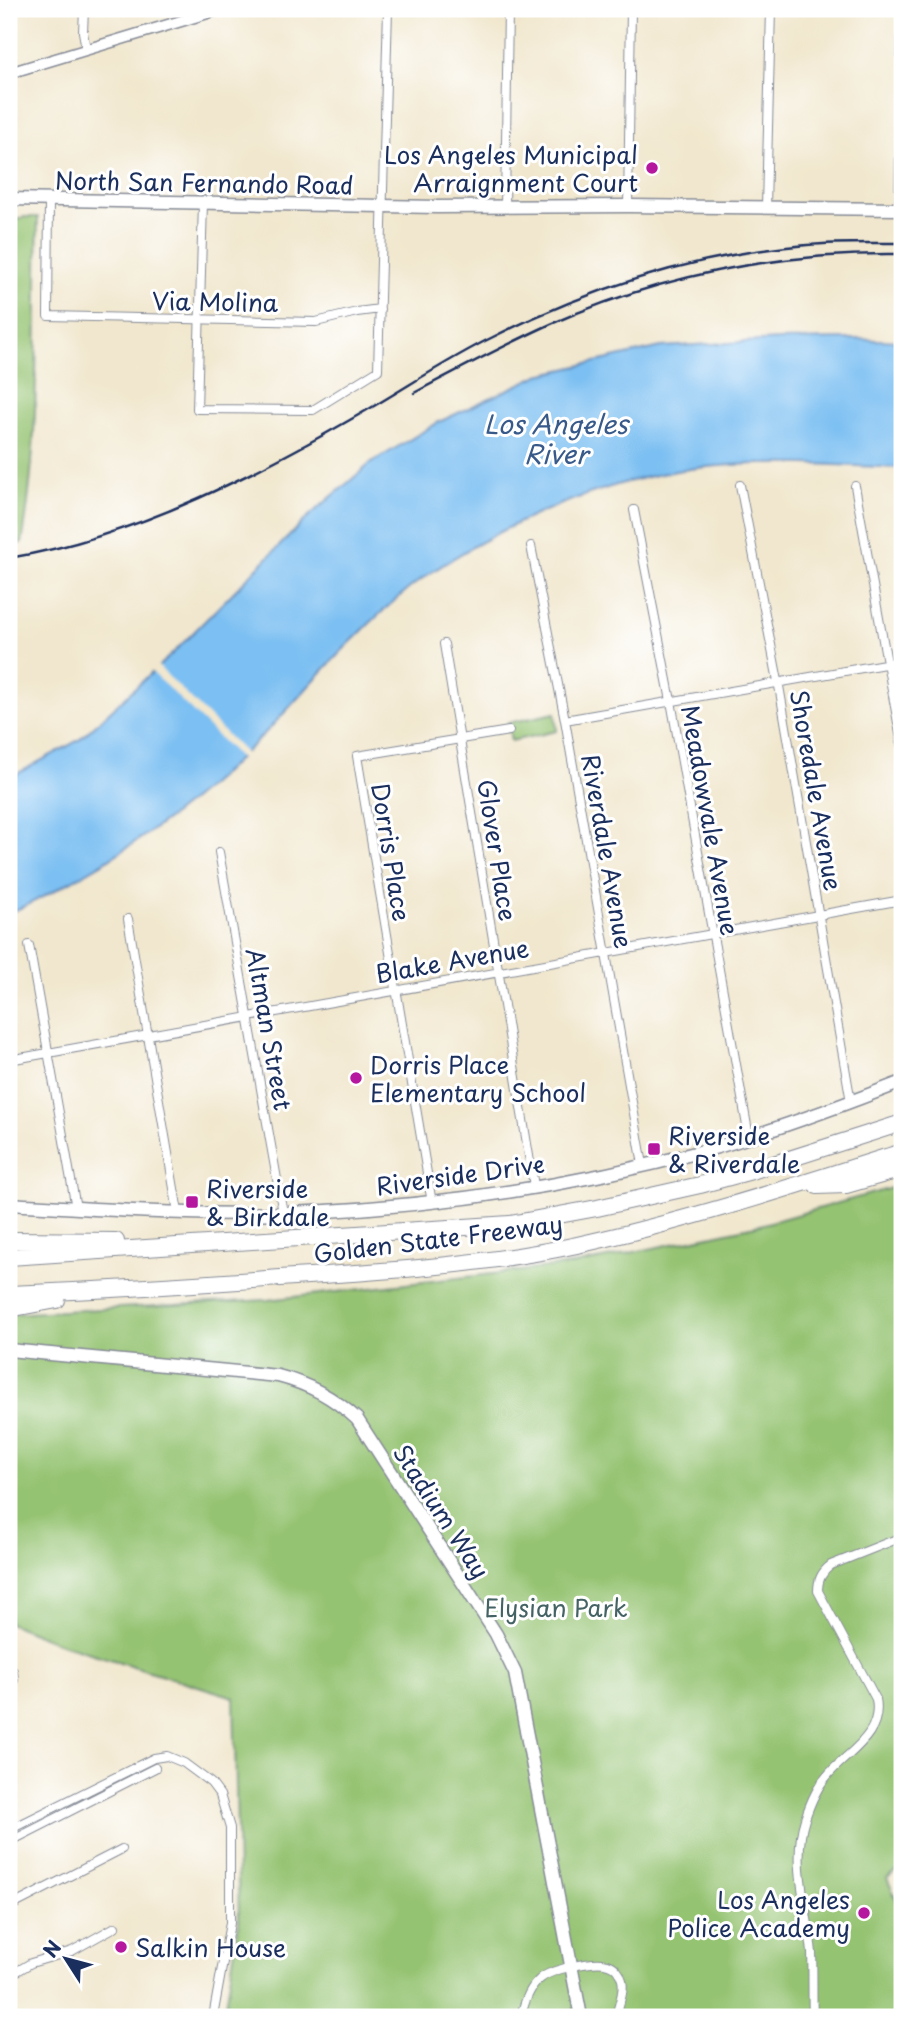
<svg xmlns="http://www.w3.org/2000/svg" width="911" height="2026" viewBox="0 0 911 2026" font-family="'Playpen Sans',sans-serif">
<rect width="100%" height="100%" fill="#fff"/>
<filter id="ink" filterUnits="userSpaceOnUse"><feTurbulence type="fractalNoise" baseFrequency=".0143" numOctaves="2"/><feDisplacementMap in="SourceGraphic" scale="14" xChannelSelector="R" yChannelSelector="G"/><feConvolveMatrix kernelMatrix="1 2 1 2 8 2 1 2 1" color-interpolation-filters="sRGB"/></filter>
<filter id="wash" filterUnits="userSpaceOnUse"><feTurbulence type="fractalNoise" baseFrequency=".00686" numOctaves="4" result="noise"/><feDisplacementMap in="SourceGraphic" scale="28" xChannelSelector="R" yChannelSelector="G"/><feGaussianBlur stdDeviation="1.57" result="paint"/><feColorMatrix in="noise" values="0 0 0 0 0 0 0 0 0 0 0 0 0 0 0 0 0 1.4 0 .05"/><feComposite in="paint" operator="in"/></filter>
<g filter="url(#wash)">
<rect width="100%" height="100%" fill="#f1e7ce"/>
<path fill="#94c371" stroke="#587968" stroke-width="2" d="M25,217H38C35,325 41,435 22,543L9,546V221Z
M555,713L557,731L511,741L508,723Z
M902,1185V1868L887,1878L902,1913V2017H224L239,1923L234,1697L61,1644L9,1623V1314L267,1300L579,1264L760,1225Z"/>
<path fill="#7cbff2" stroke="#4c77a8" stroke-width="2" d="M853,339L902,341V468C834,465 764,460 697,468C604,480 505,522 429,574C403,591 379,614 357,636C321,670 290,709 255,743C202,796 144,840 79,877C56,890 34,903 9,913V778L79,740L174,652L309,516L371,463L439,422L539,375L661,347L779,340Z"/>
<path fill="#f1e7ce" d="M156,664L247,755L242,760L150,670Z"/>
</g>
<g filter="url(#ink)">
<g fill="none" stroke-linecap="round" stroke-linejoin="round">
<g stroke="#868b96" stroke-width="10">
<path id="minor" d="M84,9L83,32L86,49
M49,201L48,316L316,322L357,312L380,309
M203,203L197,409L313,410L378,370L388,9
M628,206L631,9
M505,207L508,9
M766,207L771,9
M899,209L902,9
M740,485L779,686L851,1102
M855,486L902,745
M634,510L671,701L749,1137
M531,546L565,720L643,1165
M444,644L534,1186
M565,720L902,661
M219,852L283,1213
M128,919L178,1212
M29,945L76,1208
M9,1060L902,900
M432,1203L357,756L509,731
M9,1667L13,1671L14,1680L9,1684
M9,1830L154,1758L167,1756L184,1763L211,1783L220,1795L230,1828V1923L213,2017
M9,1842L155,1768
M9,1907L122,1849
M9,1976L31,1963L72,1951L115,1927
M521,2017C524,2003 529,1988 540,1979C549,1970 595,1959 608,1964C615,1966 620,1973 622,1980C625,1991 618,2006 616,2017
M813,2017C812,1996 813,1974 812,1953C808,1910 791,1862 805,1819C810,1804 816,1788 827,1776C847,1752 883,1736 876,1699L818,1591C818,1579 822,1572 831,1565L902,1537"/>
</g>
<g stroke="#868b96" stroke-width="13">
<path id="tertiary" d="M9,73L221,9"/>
</g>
<g stroke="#868b96" stroke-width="15">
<path id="secondary" d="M9,1204C109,1210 210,1217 310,1212C444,1205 578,1185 707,1150C773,1131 838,1107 902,1082
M9,1350L278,1376C309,1384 333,1397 357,1419L496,1634L515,1673L581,2017"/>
</g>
<g stroke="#868b96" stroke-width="15">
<path id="primary" d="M9,199L437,207L628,206L902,209"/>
</g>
<g stroke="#868b96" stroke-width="18">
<path id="motorway" d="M817,1186L846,1185L902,1169
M9,1240L116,1241
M9,1257L510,1224L597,1208L700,1185L755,1170L902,1123
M9,1294C104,1290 199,1284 294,1277C388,1271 484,1265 577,1245C687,1221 795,1186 902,1152
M9,1309L57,1300"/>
</g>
<use href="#minor" stroke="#fff" stroke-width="8"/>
<use href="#tertiary" stroke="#fff" stroke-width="10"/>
<use href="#secondary" stroke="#fff" stroke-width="12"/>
<use href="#primary" stroke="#fff" stroke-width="12"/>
<use href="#motorway" stroke="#fff" stroke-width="16"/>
<path stroke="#1b2f5e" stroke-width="2.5" d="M414,393C459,369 505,345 551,324C662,275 781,252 902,254
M9,558C137,537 263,471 374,406C413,383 452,357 493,337C591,288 697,254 807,245C839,242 870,243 902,243"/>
</g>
</g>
<g fill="#b5179e" stroke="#fff" stroke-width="2.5">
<circle cx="652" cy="168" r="7"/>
<circle cx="356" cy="1078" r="7"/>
<rect x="647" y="1142" width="14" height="14" rx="3.5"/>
<rect x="185" y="1195" width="14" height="14" rx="3.5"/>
<circle cx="864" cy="1913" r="7"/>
<circle cx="121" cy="1947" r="7"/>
</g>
<g text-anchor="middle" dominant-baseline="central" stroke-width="6" stroke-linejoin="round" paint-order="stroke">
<g font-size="24" fill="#1b2f5e" stroke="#fff" text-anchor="start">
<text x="638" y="154" text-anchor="end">Los Angeles Municipal<tspan x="638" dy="28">Arraignment Court</tspan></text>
<text x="370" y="1064">Dorris Place<tspan x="370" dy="28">Elementary School</tspan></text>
<text x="668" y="1135">Riverside<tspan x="668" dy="28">&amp; Riverdale</tspan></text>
<text x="206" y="1188">Riverside<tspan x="206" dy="28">&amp; Birkdale</tspan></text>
<text x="850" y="1899" text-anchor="end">Los Angeles<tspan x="850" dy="28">Police Academy</tspan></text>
<text x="135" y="1947">Salkin House</text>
</g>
<g font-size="24" fill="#1b2f5e" stroke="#fff">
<text transform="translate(204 182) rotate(1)">North San Fernando Road</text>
<text transform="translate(215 301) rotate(1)">Via Molina</text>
<text transform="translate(817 790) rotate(80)">Shoredale Avenue</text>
<text transform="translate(711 820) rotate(80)">Meadowvale Avenue</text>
<text transform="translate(498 850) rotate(81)">Glover Place</text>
<text transform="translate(608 851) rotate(80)">Riverdale Avenue</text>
<text transform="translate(392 852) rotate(81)">Dorris Place</text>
<text transform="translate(452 960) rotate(-10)">Blake Avenue</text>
<text transform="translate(270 1029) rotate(80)">Altman Street</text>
<text transform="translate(460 1174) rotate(-8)">Riverside Drive</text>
<text transform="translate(438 1238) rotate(-7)">Golden State Freeway</text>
<text transform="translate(442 1511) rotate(57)">Stadium Way</text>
</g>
<g font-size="24" fill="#456365" stroke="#fff">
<text x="556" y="1607">Elysian Park</text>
</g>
<g font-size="26" font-style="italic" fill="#385a8a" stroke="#fff">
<text x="556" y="423">Los Angeles<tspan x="556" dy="30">River</tspan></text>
</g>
</g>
<rect width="911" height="2026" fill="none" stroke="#fff" stroke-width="35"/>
<g transform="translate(66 1959) rotate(306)" stroke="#ffffff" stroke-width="5" paint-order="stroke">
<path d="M0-5L12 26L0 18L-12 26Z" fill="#1b2f5e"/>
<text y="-10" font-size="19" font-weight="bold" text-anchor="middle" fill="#1b2f5e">N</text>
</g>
</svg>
